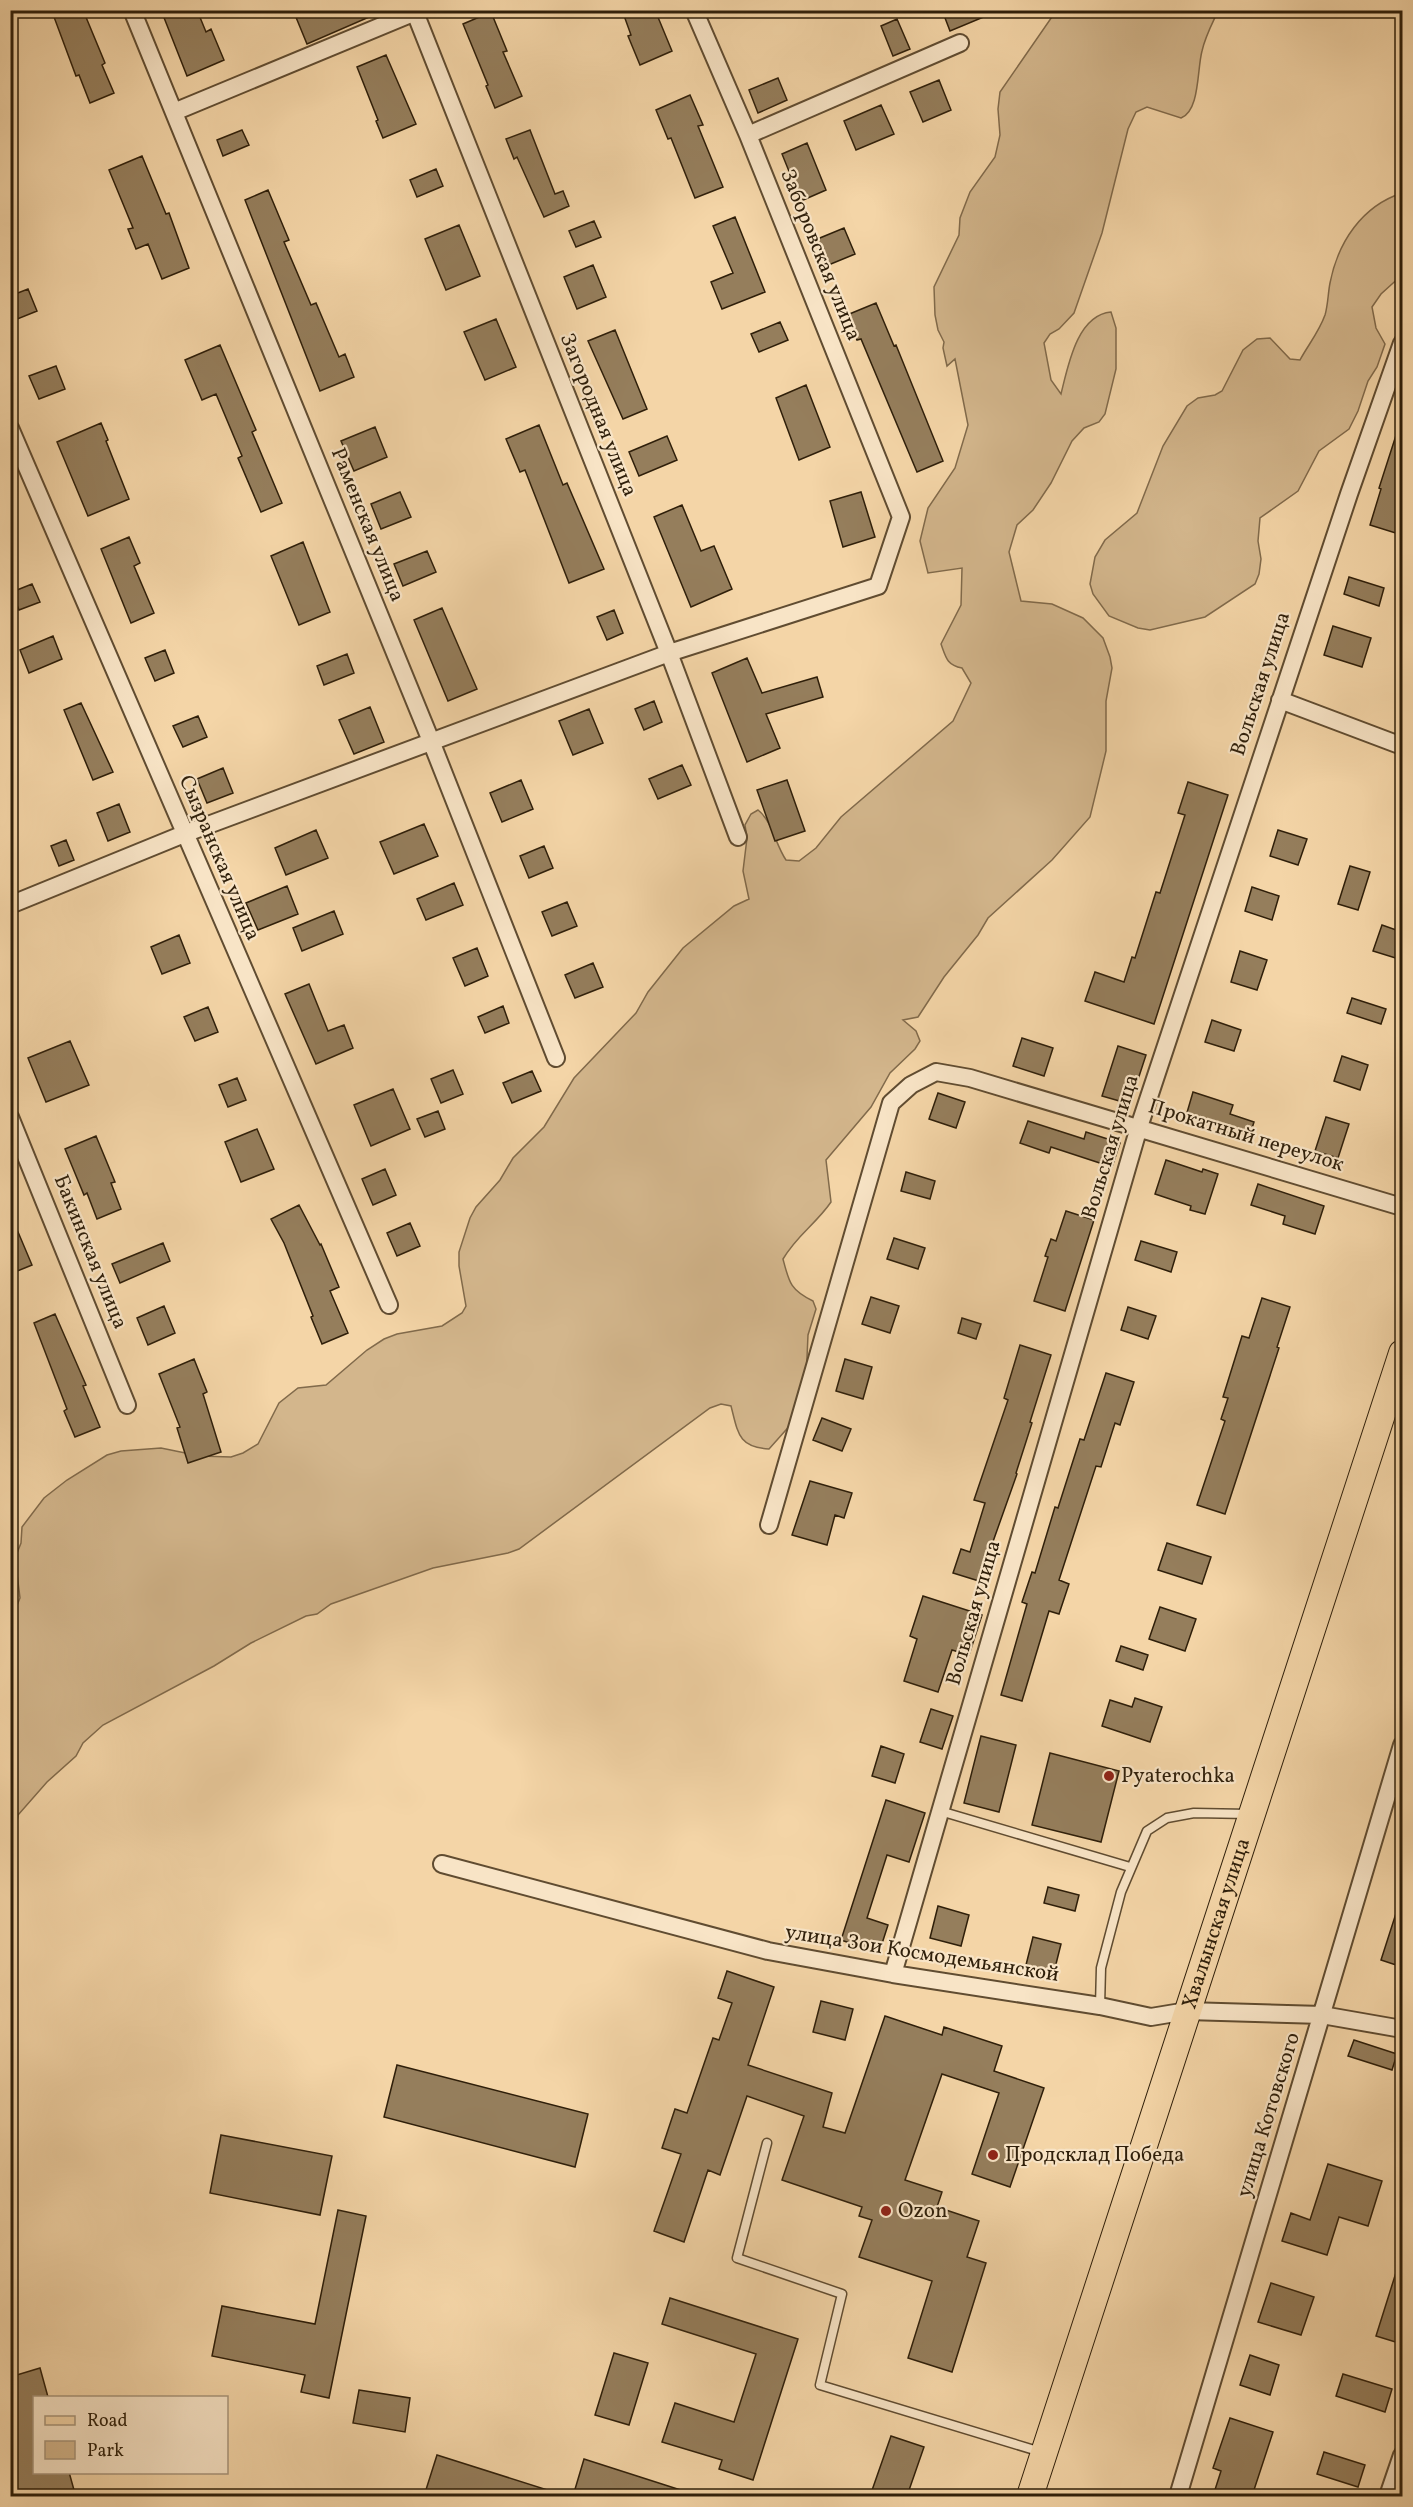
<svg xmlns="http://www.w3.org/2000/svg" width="1413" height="2507" viewBox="0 0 1413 2507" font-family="Vollkorn,serif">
<rect width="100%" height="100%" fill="#f4d5a7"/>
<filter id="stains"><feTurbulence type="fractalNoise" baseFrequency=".00333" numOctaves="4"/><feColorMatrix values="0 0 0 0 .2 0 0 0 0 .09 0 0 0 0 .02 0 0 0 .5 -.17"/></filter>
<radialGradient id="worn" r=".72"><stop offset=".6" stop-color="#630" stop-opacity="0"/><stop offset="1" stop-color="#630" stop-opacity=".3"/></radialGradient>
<path fill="#d3b68c" stroke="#816a4b" stroke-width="1.5" d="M1056,11H1218C1212,24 1205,37 1202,51C1197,69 1200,111 1181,118L1147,107L1136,112L1128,129L1102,233L1074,313L1059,329L1050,334L1044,343L1051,380L1061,394C1068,366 1077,315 1111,312L1116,328V369L1105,414L1099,422L1084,428L1072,441L1051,483L1033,510L1017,525L1009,552L1021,601L1052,604L1083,618L1103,638L1110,657L1112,668L1106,701V751L1090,817L1052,860L988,918L978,935L944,977L918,1017L903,1020L916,1031L920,1041L915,1049L890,1073L871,1107L826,1160L831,1202C816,1224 797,1235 783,1259C789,1282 790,1290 813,1301L816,1309L808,1335L806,1380L793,1422L769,1449C738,1447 738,1433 731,1406L721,1404L710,1408L519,1549L508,1553L433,1568L331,1604L317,1614L306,1616L251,1643L214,1666L103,1725L83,1743L76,1756L47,1782L18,1815L16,1828L11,1832L10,1611L16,1608L20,1598L15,1558L21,1543L22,1527L44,1498L67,1480L107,1455L121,1451L161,1448L200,1456L231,1457L243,1453L258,1444L279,1403L298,1388L326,1385L367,1350L384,1339L397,1334L442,1326L462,1313L466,1306L459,1266V1252L470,1218L476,1207L500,1180L513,1158L544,1127L574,1078L636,1013L648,992L683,948L734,906L749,899L743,871L747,838L745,825L751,814L758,810C773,822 775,844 786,860L799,861L816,848L841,817L953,721L971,683L962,668C947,665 946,658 941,644L961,605L962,568L928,573L920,541L928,508L955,468L968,425L955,359L947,366L943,348L944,342L938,330L935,315L934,287L959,235L960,218L970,192L995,157L1000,135L998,109L1000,92Z
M1402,193V275L1381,294L1372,307L1376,328L1385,344L1377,367L1368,381L1358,411L1349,429L1319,451L1298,491L1260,518L1258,541L1261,559L1259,574L1255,584L1205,617L1150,630L1138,628L1109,616L1093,594L1090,584L1095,557L1105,540L1137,513L1163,446L1187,406L1198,398L1215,395L1222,391L1243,350L1257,339L1270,338L1290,359L1300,360C1308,345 1319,332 1325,315C1328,305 1328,293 1330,283C1338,242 1362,206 1402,193Z"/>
<path fill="#957e5c" stroke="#2f1f0a" stroke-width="1.5" d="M69,10H83L105,63L102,65L114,93L90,103L79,75L76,76L54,17Z
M161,10H197L206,32L211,29L224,60L187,76Z
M293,10H383V11L307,44Z
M622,10H655L672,51L640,65L628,36L631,35Z
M942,10H998V11L950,31Z
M491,12L507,51L503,52L522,96L495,108L486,86L488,85L463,24Z
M897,19L910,49L893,56L881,26Z
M386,55L416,124L383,138L376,121L378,120L357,67Z
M778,78L787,100L758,113L749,90Z
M939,80L951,110L923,122L910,92Z
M690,95L703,125L698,126L723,187L695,198L671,138L668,139L656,110Z
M881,105L894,134L856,150L844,121Z
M242,130L249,145L223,156L217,140Z
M530,130L555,194L563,191L569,206L544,217L517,157L514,159L506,139Z
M807,143L826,190L801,201L782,154Z
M142,156L166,214L169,213L189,268L162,279L148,244L136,249L128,229L133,228L109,170Z
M436,169L443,186L417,197L410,180Z
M268,190L289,240L284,242L311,305L316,303L339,357L345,354L354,377L320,391L245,200Z
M735,217L765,292L722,309L711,282L733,273L713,226Z
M594,221L601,237L576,247L569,231Z
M459,225L480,276L446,290L425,239Z
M844,228L855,254L826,266L815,240Z
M593,265L606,297L577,309L564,277Z
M28,289L37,311L10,322V296Z
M876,303L894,346L896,345L943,461L917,472L861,339L857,340L847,315Z
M496,319L516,367L485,380L464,332Z
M780,322L788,340L759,352L751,334Z
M615,330L647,409L623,419L588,341Z
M220,345L256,430L252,432L282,503L261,512L238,458L242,456L216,394L202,400L185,360Z
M56,366L65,389L39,399L29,376Z
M806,385L830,447L799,460L776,398Z
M101,423L108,440L106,441L129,499L88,516L57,442Z
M539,425L563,485L567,483L604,569L569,583L525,470L520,472L506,439Z
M1399,426L1402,427V535L1370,525L1381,489L1379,488Z
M375,427L387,457L354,471L341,441Z
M667,436L677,460L639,476L629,452Z
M400,492L411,517L381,529L371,504Z
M861,492L875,537L843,547L830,501Z
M682,505L701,551L714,546L732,589L691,607L654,517Z
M129,537L140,563L134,566L154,613L131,623L101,549Z
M303,542L330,612L299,625L271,556Z
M427,551L436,572L403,586L394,564Z
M1349,577L1384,588L1379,606L1344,594Z
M32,584L40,602L19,610L12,592Z
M442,608L477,689L448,701L414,620Z
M614,610L623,633L607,640L597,617Z
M1333,626L1371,638L1362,667L1324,655Z
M53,636L62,659L29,673L20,650Z
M165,650L174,673L155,681L145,658Z
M347,654L354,673L324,685L317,666Z
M747,658L762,693L817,677L823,697L766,714L780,748L747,762L712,673Z
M654,701L662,722L644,730L635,709Z
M81,703L113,772L93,780L64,710Z
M370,707L384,742L354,754L339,720Z
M589,709L603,743L573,755L559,721Z
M198,716L207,737L183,747L173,726Z
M682,765L691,785L658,799L649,779Z
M223,768L233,793L207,803L197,779Z
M521,780L533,809L502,822L490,793Z
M787,780L805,831L775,841L757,790Z
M1188,782L1228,795L1154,1024L1085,1001L1095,972L1124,982L1132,957L1135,958L1156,892L1160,893L1185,815L1178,813Z
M119,804L130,832L108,841L97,813Z
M424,824L438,856L394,874L380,842Z
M316,830L328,858L286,875L275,848Z
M1278,830L1307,839L1298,865L1270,856Z
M66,840L74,860L59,866L51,846Z
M544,846L553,868L529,878L520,856Z
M1350,866L1370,872L1358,910L1338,904Z
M454,883L463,905L426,920L417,899Z
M287,886L298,914L258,930L246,903Z
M1252,887L1279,896L1272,920L1245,911Z
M567,902L577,926L552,936L542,912Z
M334,911L343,934L302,951L293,928Z
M1382,925L1402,932V960L1373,951Z
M179,935L190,963L162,974L151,947Z
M477,948L488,976L465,986L453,958Z
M1240,951L1267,960L1257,990L1231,982Z
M593,963L603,987L575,998L565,975Z
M309,984L328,1031L344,1025L353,1048L316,1064L285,994Z
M1352,998L1386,1009L1381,1024L1347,1013Z
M503,1006L509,1023L485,1033L478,1017Z
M208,1007L218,1032L195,1041L184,1017Z
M1212,1020L1241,1030L1234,1051L1205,1042Z
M1022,1038L1053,1048L1044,1076L1013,1066Z
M70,1041L89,1085L46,1102L28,1058Z
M1118,1046L1146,1055L1130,1104L1102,1096Z
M1342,1056L1368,1065L1360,1090L1334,1081Z
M453,1070L463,1094L441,1103L431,1079Z
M532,1071L541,1091L512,1103L503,1083Z
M237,1078L246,1100L228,1107L219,1085Z
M393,1089L410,1129L371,1146L354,1105Z
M1193,1092L1233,1105L1230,1114L1254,1122L1248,1141L1226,1134L1228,1130L1186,1116Z
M938,1093L965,1102L956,1128L929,1119Z
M438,1111L445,1129L425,1137L417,1119Z
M1326,1117L1349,1124L1338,1158L1315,1151Z
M1028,1121L1084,1139L1086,1132L1120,1143L1112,1167L1051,1147L1049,1153L1020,1143Z
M257,1129L274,1169L241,1182L225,1142Z
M96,1136L115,1182L111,1183L121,1209L97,1219L87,1193L84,1195L65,1149Z
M1166,1160L1202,1172L1203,1169L1218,1174L1205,1214L1190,1210L1191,1206L1155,1194Z
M385,1169L396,1195L373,1205L362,1179Z
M906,1172L935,1181L930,1199L901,1191Z
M1258,1184L1324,1206L1315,1234L1283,1224L1285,1216L1251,1205Z
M299,1205L320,1245L321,1244L339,1287L330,1291L348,1333L322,1344L311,1317L313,1316L284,1243L271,1219Z
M1066,1211L1094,1220L1065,1311L1034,1301L1048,1257L1045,1256L1051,1239L1056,1241Z
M10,1213L32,1265L10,1274Z
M410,1223L420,1246L397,1256L387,1233Z
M894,1238L925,1248L918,1269L887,1259Z
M1141,1241L1177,1252L1171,1272L1135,1260Z
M163,1243L170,1261L120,1283L112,1264Z
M871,1297L899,1306L890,1333L862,1324Z
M1262,1298L1290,1307L1277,1347L1279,1348L1225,1514L1197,1505L1225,1421L1221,1419L1228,1398L1223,1397L1242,1336L1249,1338Z
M164,1306L175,1333L148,1345L137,1318Z
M1128,1307L1156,1316L1148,1339L1121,1330Z
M55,1314L86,1385L83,1386L100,1427L75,1437L64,1411L67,1409L34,1323Z
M962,1318L981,1324L976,1339L958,1333Z
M1020,1345L1051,1355L1030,1422L1032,1423L1016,1473L1017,1474L979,1581L953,1573L961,1549L970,1552L985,1503L974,1500L1008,1400L1004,1398Z
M194,1359L207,1392L203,1394L221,1452L188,1463L177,1428L180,1427L159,1374Z
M845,1359L872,1367L863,1399L836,1391Z
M1106,1373L1134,1382L1120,1425L1115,1423L1101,1467L1096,1466L1059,1580L1069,1584L1059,1614L1049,1611L1022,1701L1001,1695L1027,1604L1022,1602L1032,1572L1035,1573L1055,1507L1058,1508L1080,1439L1084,1440Z
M822,1418L851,1429L842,1451L813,1440Z
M810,1481L852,1493L844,1518L835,1515L827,1545L792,1535Z
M1167,1543L1211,1557L1202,1584L1158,1570Z
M923,1596L982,1615L969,1655L952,1650L938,1692L904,1681L917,1639L910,1636Z
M1160,1607L1196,1619L1185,1651L1149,1639Z
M1121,1646L1148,1655L1143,1670L1116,1661Z
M1135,1698L1162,1707L1150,1742L1102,1726L1110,1700L1132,1707Z
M931,1709L953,1716L942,1749L920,1742Z
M981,1736L1016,1745L999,1812L964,1803Z
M881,1746L904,1754L895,1783L872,1776Z
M1050,1753L1119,1771L1101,1842L1032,1825Z
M886,1800L925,1813L909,1862L887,1855L867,1918L888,1925L879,1953L841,1940Z
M1048,1887L1079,1895L1075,1911L1044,1903Z
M1399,1904H1402V1967L1381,1960Z
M938,1906L969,1915L961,1946L930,1938Z
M1033,1937L1061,1944L1053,1976L1025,1969Z
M727,1971L774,1987L748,2065L832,2093L823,2127L845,2133L885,2016L942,2035L944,2027L1002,2046L994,2071L1044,2088L1010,2187L972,2174L999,2093L942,2074L905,2180L942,2192L937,2207L979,2221L967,2257L986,2263L952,2372L908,2358L932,2281L859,2257L872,2220L859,2216L862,2207L782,2180L804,2116L747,2096L720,2175L708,2170L684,2242L654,2231L681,2154L662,2148L675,2109L687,2113L713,2038L719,2040L732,2003L718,1998Z
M821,2001L853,2009L845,2040L813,2032Z
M1354,2040L1397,2054L1392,2070L1348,2056Z
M397,2065L588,2114L575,2167L384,2117Z
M221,2135L332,2156L320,2215L210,2193Z
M1328,2164L1382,2181L1368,2226L1339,2217L1327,2255L1282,2241L1291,2213L1310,2220Z
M338,2210L366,2216L329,2398L301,2392L305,2375L212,2356L222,2306L315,2324Z
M1399,2263L1402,2264V2344L1376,2336Z
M1271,2283L1314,2297L1301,2335L1258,2322Z
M670,2298L798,2339L753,2480L719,2469L722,2460L662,2442L675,2403L734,2422L756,2354L662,2324Z
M614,2353L648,2363L629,2425L595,2415Z
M1250,2355L1279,2365L1270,2395L1240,2385Z
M40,2368L48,2397H34V2472H69L74,2490L53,2496H16L10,2478V2377Z
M1343,2374L1392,2389L1385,2412L1336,2396Z
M359,2390L410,2398L405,2432L353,2423Z
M1230,2418L1273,2432L1252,2496H1213L1221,2471L1213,2468Z
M891,2436L924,2447L907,2496H870Z
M1324,2452L1365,2465L1358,2487L1317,2474Z
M437,2455L557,2493V2496H424Z
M584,2459L690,2493L689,2496H573Z"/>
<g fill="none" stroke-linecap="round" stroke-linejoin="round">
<g stroke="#604c31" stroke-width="11">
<path id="service" d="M940,1811L1130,1867
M1100,2006L1101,1968L1121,1892L1147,1831L1167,1818L1194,1813L1249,1814
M767,2143L737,2258L842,2294L820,2385L1041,2452"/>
</g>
<g stroke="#604c31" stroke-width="20">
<path id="minor" d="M132,10L431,741L556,1058
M414,10L669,653L738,837
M174,112L420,10
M748,135L960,43
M10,428L389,1305
M1280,700L1402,746
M10,905L184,834L669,653L878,586L901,517L748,135L694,10
M10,1117L127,1405
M769,1525L891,1103L911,1085L936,1072L970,1078L1402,1207
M442,1864L768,1951L893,1974L1100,2006L1151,2017L1187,2011L1322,2015L1402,2029
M893,1974L1139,1127L1349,494L1402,343
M1178,2496L1402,1745
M1388,2496L1402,2455"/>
</g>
<g stroke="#2f1f0a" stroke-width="28">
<g id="primary">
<path id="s1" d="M1030,2496L1402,1353"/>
</g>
</g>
<use href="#service" stroke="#f8e4c6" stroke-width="8"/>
<use href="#minor" stroke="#f8e4c6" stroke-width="16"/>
<use href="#primary" stroke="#f4d5a7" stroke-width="26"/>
</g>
<g fill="#8f2418" stroke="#f8e4c6" stroke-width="2">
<circle cx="1109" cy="1776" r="6"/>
<circle cx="993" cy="2155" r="6"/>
<circle cx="886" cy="2211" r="6"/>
</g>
<g text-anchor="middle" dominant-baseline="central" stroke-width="4.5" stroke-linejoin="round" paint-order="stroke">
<g font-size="21" fill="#2f1f0a" stroke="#f8e4c6">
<text transform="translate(820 255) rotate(68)">Заборовская улица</text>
<text transform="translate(598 415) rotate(68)">Загородная улица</text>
<text transform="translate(367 525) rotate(68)">Раменская улица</text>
<text transform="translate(1261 684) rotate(-72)">Вольская улица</text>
<text transform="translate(219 858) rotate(67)">Сызранская улица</text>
<text transform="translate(1246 1136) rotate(17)">Прокатный переулок</text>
<text transform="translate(1111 1147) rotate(-73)">Вольская улица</text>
<text transform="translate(90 1252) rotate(68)">Бакинская улица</text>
<text transform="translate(974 1613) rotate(-74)">Вольская улица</text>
<text stroke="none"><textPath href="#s1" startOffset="602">Хвалынская улица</textPath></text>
<text transform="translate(922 1954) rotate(9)">улица Зои Космодемьянской</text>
<text transform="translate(1269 2115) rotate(-73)">улица Котовского</text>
</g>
<g font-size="21" fill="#2f1f0a" stroke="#f8e4c6" text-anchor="start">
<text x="1121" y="1776">Pyaterochka</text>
<text x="1005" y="2155">Продсклад Победа</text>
<text x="898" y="2211">Ozon</text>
</g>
</g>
<rect width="1413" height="2507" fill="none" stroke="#f4d5a7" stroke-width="36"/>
<rect x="12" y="12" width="1389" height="2483" fill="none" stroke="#2f1f0a" stroke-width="3"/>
<rect x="18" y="18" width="1377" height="2471" fill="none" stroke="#2f1f0a" stroke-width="1.5"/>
<rect x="33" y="2396" width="195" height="78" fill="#f8e4c6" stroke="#a8957b" stroke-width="1.5"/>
<rect x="45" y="2416" width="30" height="9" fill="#f4d5a7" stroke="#a8957b" stroke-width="1.5"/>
<text x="87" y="2426" font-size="18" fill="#2f1f0a">Road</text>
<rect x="45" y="2441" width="30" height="18" fill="#d3b68c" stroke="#a8957b" stroke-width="1.5"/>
<text x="87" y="2456" font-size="18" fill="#2f1f0a">Park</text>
<rect width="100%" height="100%" filter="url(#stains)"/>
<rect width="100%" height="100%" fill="url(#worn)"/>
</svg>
